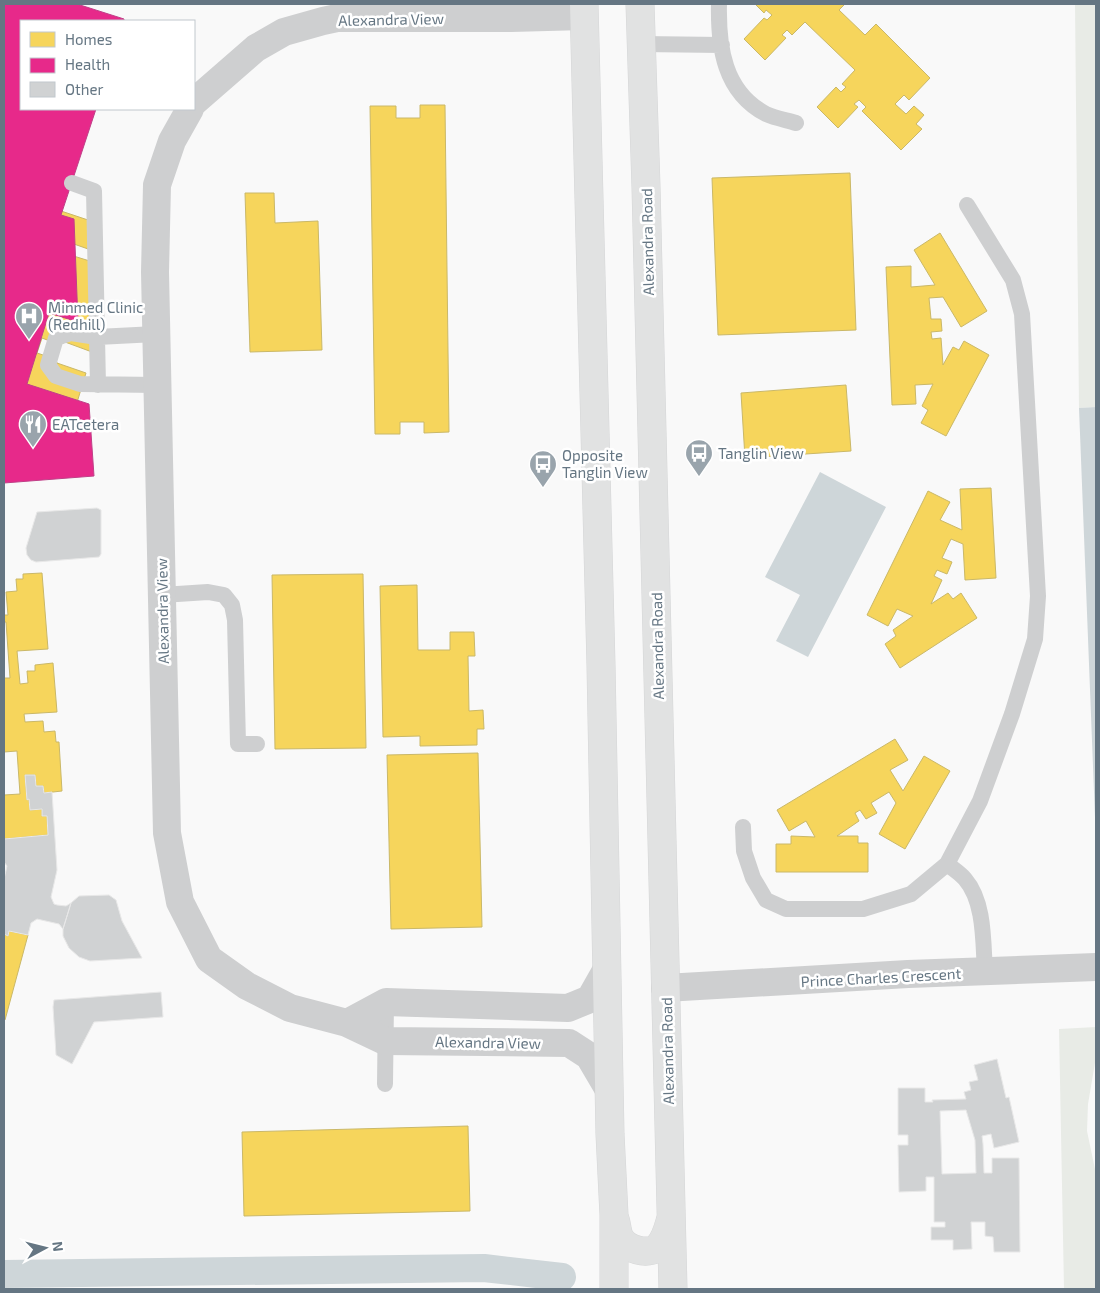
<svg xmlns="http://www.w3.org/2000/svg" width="1100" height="1293" viewBox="0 0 1100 1293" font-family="'Exo 2',sans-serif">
<rect width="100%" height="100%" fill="#f9f9f9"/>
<path fill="#e8ebe6" d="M1075,4H1096V407L1079,408Z
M1096,1027V1057L1088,1104L1087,1131L1096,1174V1289H1064L1059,1029Z"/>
<path fill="#ced6d9" d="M1096,407V843L1079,408Z
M820,472L886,507L808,657L776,641L800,595L765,577Z"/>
<path fill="#f6d55c" stroke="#cab868" d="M755,4H845L839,10L865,35L876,24L930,78L909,100L904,95L895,104L906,114L914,106L924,115L916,124L922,129L901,150L862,111L866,107L859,100L854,104L858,107L838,128L817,107L836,87L841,92L846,87L842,84L855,70L805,22L792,35L787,30L782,35L786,38L765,60L744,39L764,18L767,20L772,15L766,10L764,13Z
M420,105H445L449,432L424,433V422H400V434H375L370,106H396V118H420Z
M850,173L856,330L718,335L712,178Z
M245,193H274L275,223L318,221L322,350L250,352Z
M34,202L91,221V250L71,243L67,254L93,262L92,352L65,342L60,345L42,338L37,353L55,359L57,363L86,373L75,409L77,438L22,442L20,424L8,419L10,442L4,443V296Z
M940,233L987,311L961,327L943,297L929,298L931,319H941L942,331L931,332L932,339L941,338L943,365L953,347L959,350L964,341L989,355L946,436L921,423L928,410L922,406L933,384L915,385L916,404L892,405L886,267L911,266V287L935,285L914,250Z
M846,385L851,451L745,458L741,393Z
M991,488L996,578L965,580L963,544L951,539L942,558L952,562L947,574L937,570L934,576L942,580L931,604L948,593L953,599L961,593L977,618L900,668L885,644L896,636L893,630L913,616L897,609L888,626L867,615L928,491L950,502L940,520L962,530L960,489Z
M42,573L48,649L17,651L20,684L28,683L27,671H35V665L53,663L57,712L24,714L25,722L43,721L44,732L55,731L56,742H59L62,791L44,793L43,786H36L35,775H25L27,800L29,799L30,810L42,809V816H47L48,835L4,839V795L20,794L17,751L4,752V678H10L6,622H4V615H8L6,592L17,591L16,579H23V574Z
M363,574L366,748L275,749L272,575Z
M417,585L418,650H450V632H474L475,656H468L469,711L483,710L484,729H477V745L420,746V736L383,737L380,586Z
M895,739L908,760L890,770L903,791L924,756L950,771L905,849L879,834L896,803L889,792L871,803L877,813L866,819L860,810L855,813L859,821L837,836H858V843H868V872H776V844H791V836L815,837L806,821L789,831L777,810Z
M478,753L482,927L391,929L387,755Z
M9,931L28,935L5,1020H4V934L8,936Z
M468,1126L470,1211L244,1216L242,1132Z"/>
<path fill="#e7298a" stroke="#c04088" d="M4,4H77L124,19V21H21V109H96L61,215L74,219L78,322L49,313L27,384L89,404L94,476L4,483Z"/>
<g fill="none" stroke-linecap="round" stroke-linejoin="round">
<path stroke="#ced6d9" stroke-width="28" d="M4,1274L484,1268L562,1277"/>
</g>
<path fill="#d0d2d3" stroke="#e8e8e8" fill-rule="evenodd" d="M97,508L101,510V554L99,557L36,562L31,560L27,555L26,548L37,512Z
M25,775H35L36,786H43L44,793L52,792L57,870L51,897L54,904L57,905L66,906L71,903L63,929L59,924L37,919L31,923L28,935L9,931L8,936L4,934V879L7,866L4,862V839L48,835L47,816H42V809L30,810L29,799L27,800Z
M109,895L116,900L122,921L142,958L90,961L79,957L69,948L63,936V929L71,903L79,896Z
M161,992L163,1017L94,1022L72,1064L56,1055L53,1007L54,1000Z
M997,1059L1006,1098L1009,1097L1019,1142L994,1148L991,1134L982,1136L983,1144L984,1173H992V1158H1019L1020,1252H994L993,1237L985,1236V1222H971L972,1249L953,1250V1240H931V1227H945V1222H934V1177H926V1191L899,1192L898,1145H908V1135H898V1088H925V1102H933L932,1100L966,1099L964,1092L971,1090L969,1082L978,1080L974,1065ZM966,1110L975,1140L976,1173L942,1174L940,1111Z"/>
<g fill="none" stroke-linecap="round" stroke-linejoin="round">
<g stroke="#d5d6d7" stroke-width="29">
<path id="primary" d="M584,4L601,665L610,1134L614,1215V1289
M640,4L646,187L673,1289
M615,1219C617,1225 617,1233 620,1238C626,1249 648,1256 658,1247C666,1239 668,1228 671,1218"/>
</g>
<path stroke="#cecfd0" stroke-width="16" d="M719,4C718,47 724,92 766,114C775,118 786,120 796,123
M641,44L722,45
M72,183L94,191L98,385
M156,334L97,337L71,333L56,338L48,365L56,376L80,384L157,385
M162,595L208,592L224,595L232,605L235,620L238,744H257
M743,827L744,851L753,878L766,900L786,909H863L911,894L947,864L980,801L1012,714L1035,639L1038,596L1022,314L1013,280L967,205
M947,864C952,868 960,873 965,879C985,902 983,943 985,972
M385,1084L386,1002"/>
<path stroke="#cecfd0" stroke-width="28" d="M194,102L256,48L284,32L323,21L337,18H511L584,16
M190,109L172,141L157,185L155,272L167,833L180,902L209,959L247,986L290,1008L347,1023L385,1041L569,1043L589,1056L609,1090
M665,988L908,974L1096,967
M347,1023L386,1002L568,1008L590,999L607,969"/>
<use href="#primary" stroke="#e1e2e2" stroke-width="28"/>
</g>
<defs>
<g id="hospital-pin" transform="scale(1.4375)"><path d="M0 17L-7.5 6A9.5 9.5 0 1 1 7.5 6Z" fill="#99a4ac" stroke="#fff"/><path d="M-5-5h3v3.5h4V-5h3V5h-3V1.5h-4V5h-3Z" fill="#fff"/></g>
<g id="restaurant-pin" transform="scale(1.4375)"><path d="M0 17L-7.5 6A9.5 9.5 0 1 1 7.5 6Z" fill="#99a4ac" stroke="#fff"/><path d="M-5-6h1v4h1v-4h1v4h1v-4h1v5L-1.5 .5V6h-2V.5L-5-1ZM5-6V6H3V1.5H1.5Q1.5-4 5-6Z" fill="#fff"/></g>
<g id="bus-pin" transform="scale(1.4375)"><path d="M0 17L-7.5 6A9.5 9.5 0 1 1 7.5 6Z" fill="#99a4ac" stroke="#fff"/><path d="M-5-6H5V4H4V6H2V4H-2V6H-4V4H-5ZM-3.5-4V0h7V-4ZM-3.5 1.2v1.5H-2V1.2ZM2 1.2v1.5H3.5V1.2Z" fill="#fff"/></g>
</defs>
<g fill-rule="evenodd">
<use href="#hospital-pin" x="29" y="316"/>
<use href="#restaurant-pin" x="33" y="424"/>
<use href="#bus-pin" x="699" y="453"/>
<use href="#bus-pin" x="543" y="464"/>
</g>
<g text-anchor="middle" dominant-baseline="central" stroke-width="5" stroke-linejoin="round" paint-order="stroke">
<g font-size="15" fill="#657683" stroke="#fff">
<text transform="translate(391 19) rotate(-1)">Alexandra View</text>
<text transform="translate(647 242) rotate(-91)">Alexandra Road</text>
<text transform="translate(162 611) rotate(-91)">Alexandra View</text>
<text transform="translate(657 646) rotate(-91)">Alexandra Road</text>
<text transform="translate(881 977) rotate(-3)">Prince Charles Crescent</text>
<text transform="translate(488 1042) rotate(1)">Alexandra View</text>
<text transform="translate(667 1051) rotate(-91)">Alexandra Road</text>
</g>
<g font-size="15" fill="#657683" stroke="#fff" text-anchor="start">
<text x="48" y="307">Minmed Clinic<tspan x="48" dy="17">(Redhill)</tspan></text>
<text x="52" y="424">EATcetera</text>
<text x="718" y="453">Tanglin View</text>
<text x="562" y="455">Opposite<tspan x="562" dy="17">Tanglin View</tspan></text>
</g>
</g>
<rect width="1100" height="1293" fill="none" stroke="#657683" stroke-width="10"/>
<rect x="20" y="20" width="175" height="90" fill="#ffffff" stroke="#c1c8cd"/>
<rect x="30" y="32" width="25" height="15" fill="#f6d55c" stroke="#c1c8cd"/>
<text x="65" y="45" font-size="15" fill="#657683">Homes</text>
<rect x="30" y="58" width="25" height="15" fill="#e7298a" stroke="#c1c8cd"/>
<text x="65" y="70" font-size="15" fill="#657683">Health</text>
<rect x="30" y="82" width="25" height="15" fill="#d0d2d3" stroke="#c1c8cd"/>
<text x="65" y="95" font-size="15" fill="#657683">Other</text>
<g transform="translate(45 1248) rotate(83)" stroke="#ffffff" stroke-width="4" paint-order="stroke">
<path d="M0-4L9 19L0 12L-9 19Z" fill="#657683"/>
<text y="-8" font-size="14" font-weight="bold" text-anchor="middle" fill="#657683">N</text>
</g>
</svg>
